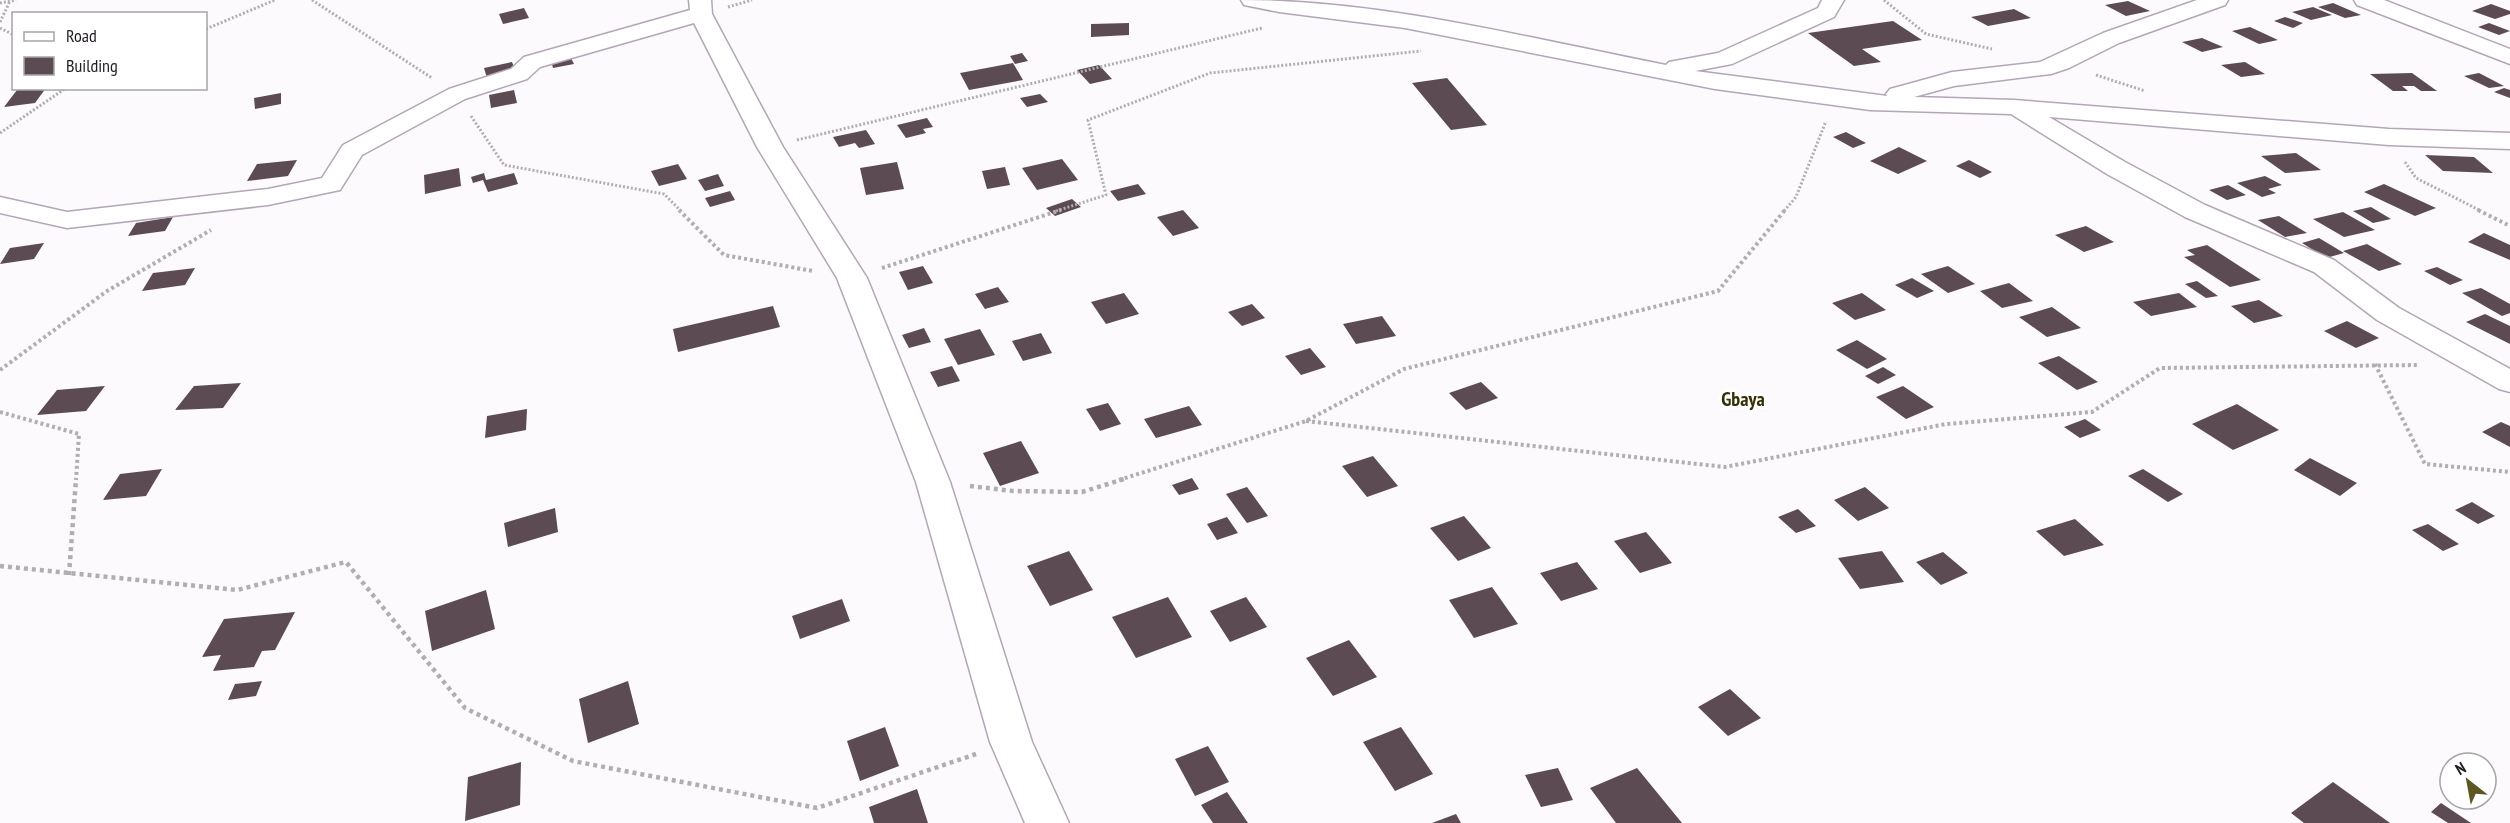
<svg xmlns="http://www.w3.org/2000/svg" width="2510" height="823" viewBox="0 0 2510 823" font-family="'PT Sans Narrow',sans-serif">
<rect width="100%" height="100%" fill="#fcfafd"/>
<path fill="#5d4b53" d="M2128,1L2150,11L2126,16L2105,5Z
M2333,3L2361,15L2345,18L2318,7Z
M2491,4L2510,11V14L2495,19L2472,11Z
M2313,7L2332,15L2311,20L2292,12Z
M524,8L529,18L503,24L499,14Z
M2014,9L2031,18L1988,26L1971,17Z
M2285,17L2303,23L2293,28L2274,21Z
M1893,21L1922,40L1862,49L1881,62L1854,66L1808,33Z
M1129,23V35L1091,37V24Z
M2489,23L2510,31L2499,35L2478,27Z
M2250,27L2278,40L2259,44L2232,31Z
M2202,38L2223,47L2202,52L2182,42Z
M1022,53L1028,61L1015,64L1010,56Z
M571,58L574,64L553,68L551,61Z
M512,62L516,72L487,78L484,68Z
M2245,62L2265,74L2241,77L2221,65Z
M1013,63L1023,80L969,90L960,73Z
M1099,65L1112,79L1090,84L1077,70Z
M2412,73L2437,91H2421L2414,86H2402L2408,91H2393L2370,74Z
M2479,73L2504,86L2489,88L2464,76Z
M1447,78L1487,125L1451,130L1412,83Z
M46,88L35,103L4,107L17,90Z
M2504,88L2510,90V98L2494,92Z
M514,90L517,103L491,108L489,95Z
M281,93V104L255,109L254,98Z
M1040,94L1048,102L1027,107L1020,98Z
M927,118L933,127L923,129L926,133L906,138L897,125Z
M866,130L875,144L859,148L855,143L839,147L833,137Z
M1846,132L1866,143L1853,148L1833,137Z
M1899,147L1927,161L1898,174L1870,161Z
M2296,153L2321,170L2285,173L2261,156Z
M2425,155L2474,157L2493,173L2443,171Z
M1062,159L1078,180L1037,190L1022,168Z
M297,160L288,176L247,181L257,164Z
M1969,160L1992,172L1980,178L1956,166Z
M897,162L904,189L866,195L860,168Z
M678,164L687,179L659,186L651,171Z
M1005,167L1010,185L987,189L982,171Z
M459,168L461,186L425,194L424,175Z
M484,173L486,180L514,173L518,184L488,192L483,180L473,183L471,177Z
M718,174L724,186L705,191L698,180Z
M2265,176L2282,185L2268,189L2276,193L2262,197L2237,183Z
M1138,184L1146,194L1118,201L1110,191Z
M2384,184L2436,208L2415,216L2364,192Z
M2228,185L2246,195L2227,200L2209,190Z
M730,191L735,200L710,207L705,198Z
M1072,199L1081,207L1055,216L1046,208Z
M2371,207L2391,219L2373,223L2353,211Z
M1183,210L1199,228L1173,236L1157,217Z
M2343,212L2375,230L2344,237L2313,219Z
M2279,216L2307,233L2285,237L2258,220Z
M173,217L165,231L128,236L136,223Z
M2086,226L2114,242L2084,252L2055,235Z
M2484,233L2510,245V260L2468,242Z
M2319,238L2344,253L2326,258L2302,243Z
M44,243L34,259L0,264L10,248Z
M2367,244L2402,264L2379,271L2343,251Z
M2207,245L2261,280L2230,287L2184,257L2195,255L2187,250Z
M923,266L933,283L908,290L899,272Z
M1948,266L1975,284L1948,293L1921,274Z
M2437,267L2463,280L2450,285L2424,271Z
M195,268L185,285L142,291L153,273Z
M1912,278L1934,291L1917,298L1895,285Z
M2197,281L2218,296L2206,298L2185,284Z
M2009,283L2033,301L2002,308L1980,291Z
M998,287L1009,302L985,309L975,294Z
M2481,288L2510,304V313L2502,316L2462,293Z
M1124,293L1139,314L1106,324L1091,302Z
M1862,293L1886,310L1855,320L1832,303Z
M2179,293L2197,307L2151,316L2133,302Z
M2259,300L2283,316L2254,323L2231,306Z
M1252,304L1265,318L1242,326L1228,312Z
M773,306L780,327L678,352L673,329Z
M2052,307L2081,328L2047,337L2019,317Z
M2485,314L2510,326V344L2466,322Z
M1382,316L1396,336L1356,344L1343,324Z
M2347,321L2379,338L2356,348L2324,331Z
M924,328L931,342L909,348L902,335Z
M980,329L995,355L958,365L944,339Z
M1041,333L1052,353L1023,361L1012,341Z
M1857,340L1887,359L1867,369L1836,350Z
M1310,348L1326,367L1301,375L1285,356Z
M2059,356L2098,382L2077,390L2038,363Z
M952,366L960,381L938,387L930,372Z
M1883,367L1896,375L1878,384L1865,376Z
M1481,382L1498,398L1466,410L1449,393Z
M241,383L223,408L175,410L194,386Z
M105,386L86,411L37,415L57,390Z
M1903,386L1934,407L1906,419L1876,397Z
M1108,403L1121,424L1100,431L1086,409Z
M2237,404L2279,430L2233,450L2192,424Z
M1189,406L1202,425L1156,438L1144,419Z
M527,409L526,430L485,438L487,416Z
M2085,419L2101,430L2080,438L2064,427Z
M2501,422L2510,426V447L2482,432Z
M1021,441L1039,473L1000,486L983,453Z
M1373,456L1398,486L1367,497L1342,466Z
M2310,458L2357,483L2340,496L2294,470Z
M162,469L146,496L103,500L120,474Z
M2143,469L2183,494L2168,502L2128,476Z
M1192,478L1199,489L1179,495L1172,485Z
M1247,487L1268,516L1247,523L1226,494Z
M1865,487L1889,508L1858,521L1834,500Z
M2472,502L2495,516L2478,524L2455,510Z
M555,508L558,532L508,547L504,523Z
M1798,509L1816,526L1796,533L1778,517Z
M1464,516L1491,548L1458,561L1430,528Z
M1227,517L1238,533L1217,540L1207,524Z
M2075,519L2104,545L2064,556L2036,531Z
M2428,524L2459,544L2443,551L2412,530Z
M1646,532L1672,563L1640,573L1614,541Z
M1069,551L1093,590L1050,606L1027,566Z
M1882,551L1904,582L1860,589L1838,558Z
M1943,552L1968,573L1941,585L1916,562Z
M1577,562L1598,589L1561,601L1540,573Z
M1492,587L1518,624L1474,638L1449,600Z
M486,590L495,629L432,651L425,611Z
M1168,597L1192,637L1136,658L1112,617Z
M1246,597L1267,627L1230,642L1210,611Z
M842,599L850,621L800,639L792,616Z
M295,612L275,650L262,651L254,667L213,671L221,655L202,657L224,619Z
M1349,640L1377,677L1333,696L1306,658Z
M262,681L256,696L228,700L235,684Z
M628,681L639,724L588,743L579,699Z
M1730,689L1761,718L1728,736L1698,707Z
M885,727L899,766L860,781L847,741Z
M1401,727L1433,774L1395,791L1363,742Z
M1208,746L1229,782L1195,796L1175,759Z
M521,762L520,805L465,821L468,777Z
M1558,768L1573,800L1541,807L1525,775Z
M1637,768L1682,823H1616L1590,788Z
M2333,782L2390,823H2304L2291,813Z
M917,789L928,823H874L869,807Z
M1227,792L1248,823H1213L1201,805Z
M2441,803L2471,823H2448L2431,812Z
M1456,814L1461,823H1432Z"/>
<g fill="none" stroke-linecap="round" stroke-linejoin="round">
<g stroke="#b3a6b6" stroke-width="3">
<path id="minor" d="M689,0H711L712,14L783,147L867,278L950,482L1032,742L1069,823H1025L990,742L916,482L837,278L757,147L694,23L540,67L527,79L465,99L362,155L340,190L268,205L67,228L0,213V197L67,212L268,189L322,178L343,145L449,89L511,69L524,57L690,10Z
M1241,0C1383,0 1528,38 1666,65L1669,62L1718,53L1818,8L1822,0H1844L1834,17L1732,64L1695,71L1887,96L1886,94L1890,89L1952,72L2040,62L2103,33L2197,0H2228L2225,5L2119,43L2069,68L2051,74L1954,86L1914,97L2014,100L2389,129L2510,133V149L2389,145L2049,117L2125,162L2205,205L2334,260L2399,308L2510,369V392L2499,389L2377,320L2314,272L2185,217L2107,174L2011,114L1870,110L1715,89L1405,28L1279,12L1244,5Z
M2354,0H2384L2510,49V64L2357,5Z"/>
</g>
<path stroke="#b1aeb2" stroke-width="3" stroke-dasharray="2 2" stroke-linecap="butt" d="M312,0L432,78
M1884,0L1926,34L1992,49
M0,3L16,0
M728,7L752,0
M0,22L10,1
M0,28L14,35
M206,29L275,0
M2096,75L2145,91
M471,116L504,165L664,194L681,211
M0,133L66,88
M797,140L1262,28
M2405,162L2416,178L2481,211
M1056,211L1106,195L1088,120L1210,73L1421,51
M1784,211L1796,197L1826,121"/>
<path stroke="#b1aeb2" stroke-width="4" stroke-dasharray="3 3" stroke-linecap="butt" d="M679,210L724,255L813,271
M2478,210L2510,226
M882,268L1061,210
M2375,364L2425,464L2510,472
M0,370L107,291L211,230
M0,412L79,434L76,480
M1306,421L1725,467L1946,424L2092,412L2160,368L2419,365
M1119,480L1306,421L1404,369L1718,291L1785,210"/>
<path stroke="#b1aeb2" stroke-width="4.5" stroke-dasharray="4 4" stroke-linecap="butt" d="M970,486L1013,491L1082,492L1124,479
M0,566L237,590L346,562L465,708L573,761L817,808L976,754
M69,575L76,479"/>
<use href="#minor" fill="#fff" fill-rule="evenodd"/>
</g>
<g text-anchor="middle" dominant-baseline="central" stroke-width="6" stroke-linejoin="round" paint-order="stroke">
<g font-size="20" font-weight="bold" fill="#342f04" stroke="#fff">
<text x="1743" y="399">Gbaya</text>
</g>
</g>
<rect x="12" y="12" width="195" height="78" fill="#ffffff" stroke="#a6a4a7" stroke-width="1.5"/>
<rect x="24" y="32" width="30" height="9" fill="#ffffff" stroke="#a6a4a7" stroke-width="1.5"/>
<text x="66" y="42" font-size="18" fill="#211c22">Road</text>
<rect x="24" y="57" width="30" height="18" fill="#5d4b53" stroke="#a6a4a7" stroke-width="1.5"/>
<text x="66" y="72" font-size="18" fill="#211c22">Building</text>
<g transform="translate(2468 781) rotate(329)"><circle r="28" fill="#ffffff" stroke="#a6a4a7" stroke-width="1.5"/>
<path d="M0-4.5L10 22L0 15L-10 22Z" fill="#5d5723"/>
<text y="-9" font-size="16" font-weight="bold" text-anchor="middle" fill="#211c22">N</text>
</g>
</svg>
